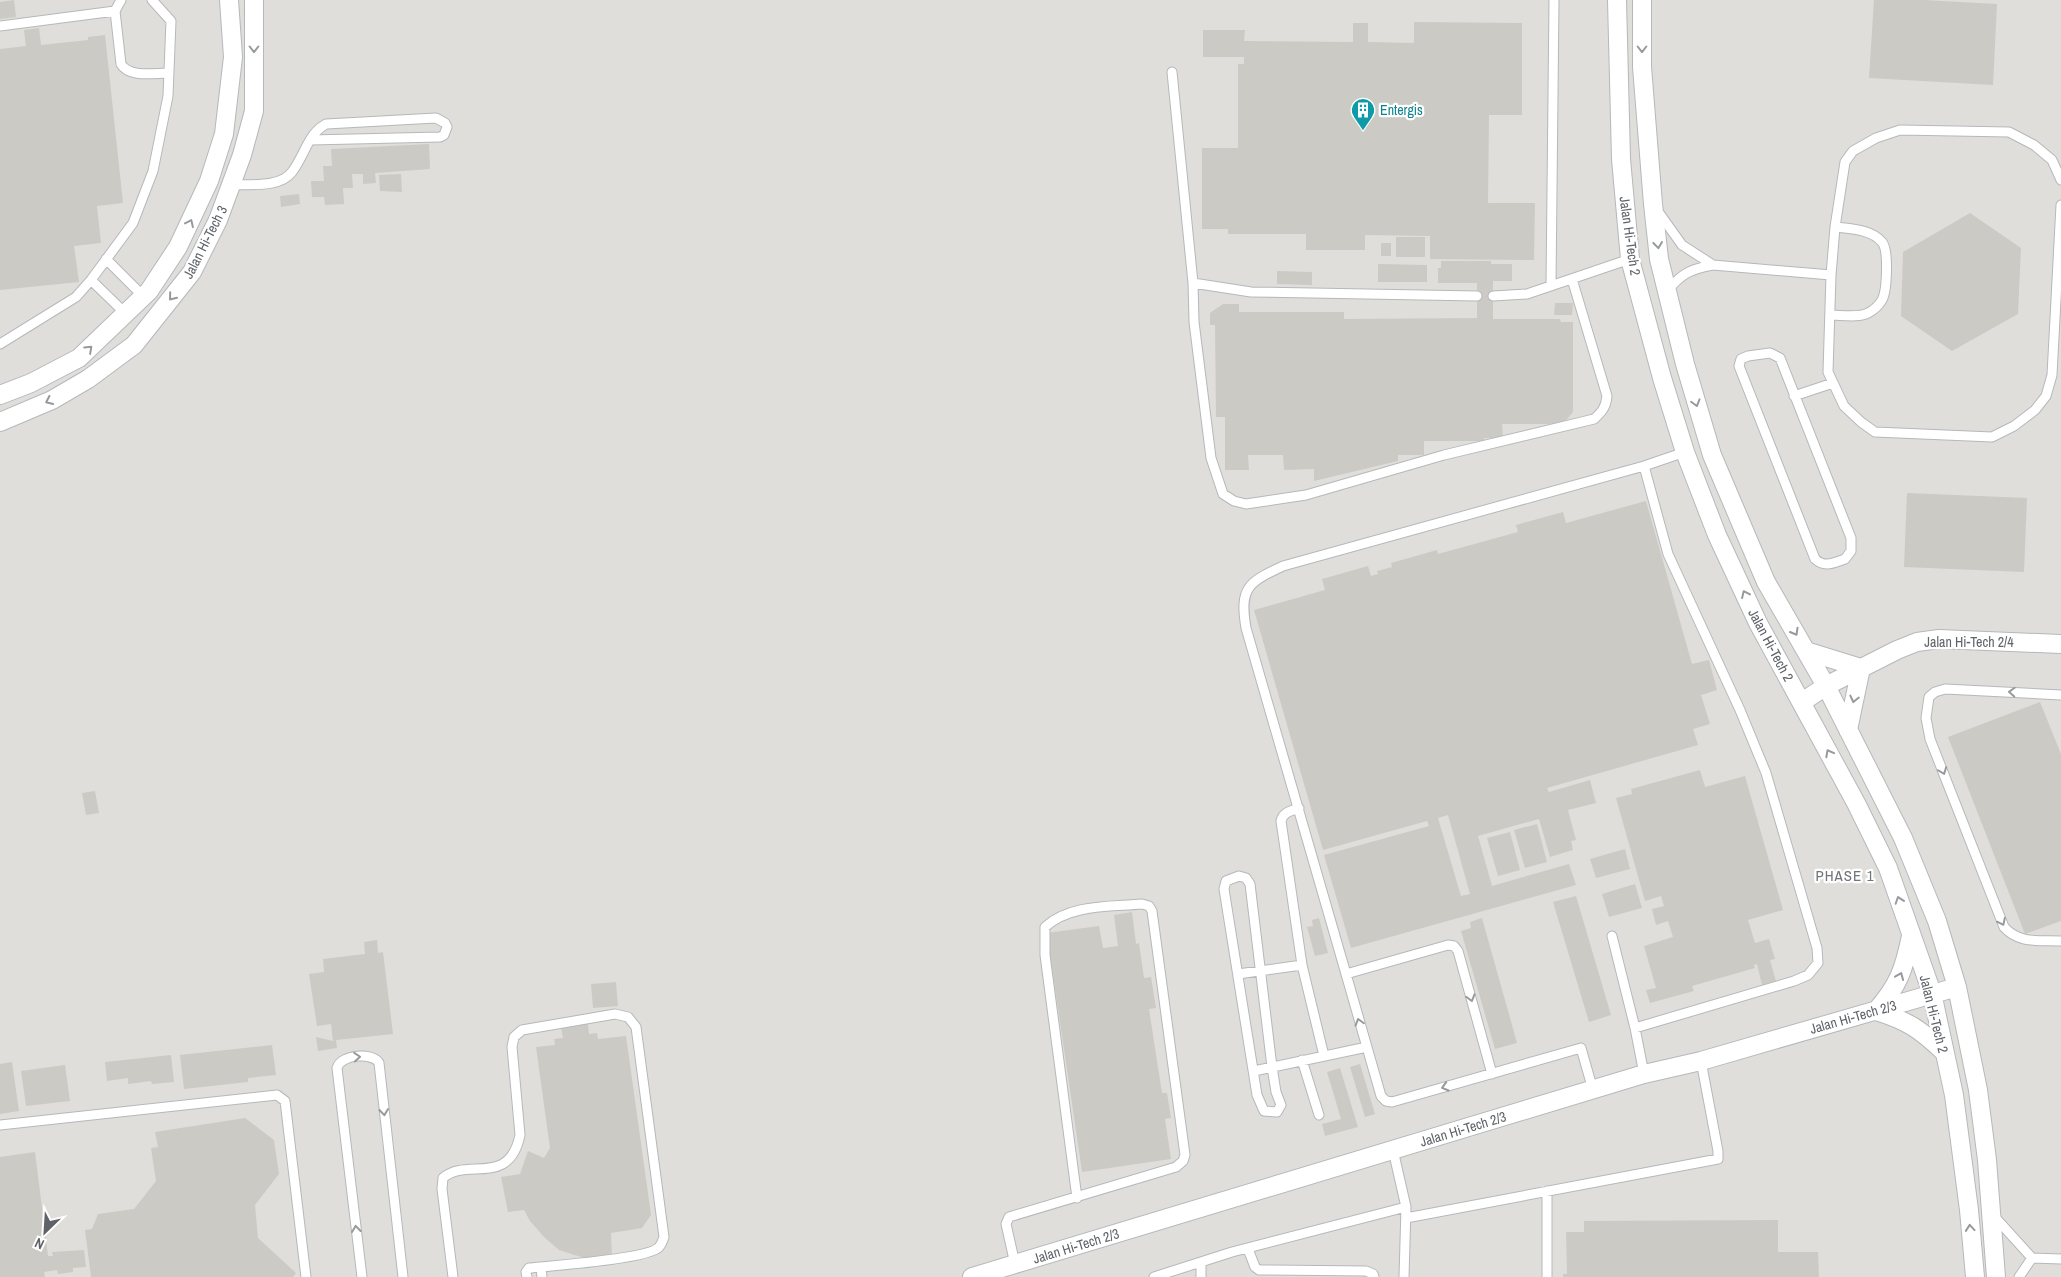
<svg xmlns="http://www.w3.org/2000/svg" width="2061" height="1277" viewBox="0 0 2061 1277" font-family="'Archivo Narrow',sans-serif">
<rect width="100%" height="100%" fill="#f1efe8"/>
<path fill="#e0deda" d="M0,0H2061V1277H0Z"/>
<path fill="#cccac5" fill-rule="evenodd" d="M14,0L16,17L0,19V2Z
M1874,0H1924L1997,4L1993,85L1869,78Z
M1414,22L1522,23V115H1489L1488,203H1535L1534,260L1430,259V236L1365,235V250H1306V234H1228V229H1202V148H1238V64H1244V57H1203V30H1245L1244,41L1353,42V23H1368V42L1414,43Z
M39,28L41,45L88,40V37L105,35L123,203L97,206L101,243L74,246L79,282L0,290V49L26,46L24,30Z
M429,144L430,169L375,173L376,183L363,184V174H352L353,188H343L344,204L325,205L324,197H312L311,181H324L323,166H332L331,149Z
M401,174L402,192L380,191L379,175Z
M299,194L300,204L281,207L280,196Z
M1970,213L2021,248L2018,314L1952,351L1901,316L1903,252Z
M1396,237H1425V257H1396Z
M1381,243H1391V256H1381Z
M1441,261H1491V264H1512V281H1493V319H1560L1561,322H1573V412L1563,424H1502L1503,438H1484L1485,441H1424V455H1398V461L1314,481V469L1284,470L1283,455H1248L1249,470H1225V417H1216L1215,325H1210V313L1223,304H1239V312H1344V319L1477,318V283H1438V268H1441Z
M1378,264L1427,265V282H1378Z
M1277,271L1312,272V285L1277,284Z
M1555,303H1573L1572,315H1554Z
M1907,493L2027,498L2024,572L1904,567Z
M1646,501L1692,664L1709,660L1717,690L1701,695L1710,724L1693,729L1698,745L1547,788L1549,792L1590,780L1596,803L1568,810L1576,840L1571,841L1573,850L1550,857L1539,819L1478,836L1492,886L1569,864L1576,885L1351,948L1324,855L1429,826L1427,821L1323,850L1254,610L1325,590L1322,579L1368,566L1371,576L1378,574L1377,571L1392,567L1391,563L1437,550L1438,554L1518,532L1516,525L1563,512L1566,523ZM1448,815L1470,894L1461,896L1438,818Z
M2040,702L2061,754V921L2025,934L1948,737Z
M1700,770L1705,787L1745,776L1783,910L1748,920L1755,943L1769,939L1775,959L1770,960L1776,981L1762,985L1757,964L1754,965L1755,968L1692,986L1694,991L1650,1003L1646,990L1656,988L1644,946L1673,937L1668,921L1656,925L1652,909L1664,906L1661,896L1645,901L1616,798L1632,794L1631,789Z
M95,791L99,813L86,815L82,793Z
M1537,824L1547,862L1525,868L1514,830Z
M1510,832L1520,870L1498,876L1487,838Z
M1625,849L1630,869L1596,878L1590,859Z
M1635,884L1642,908L1609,917L1602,894Z
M1576,896L1611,1015L1589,1022L1553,902Z
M1132,912L1136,944L1139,943L1144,978L1151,977L1156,1008L1149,1009L1162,1093H1167L1171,1118L1165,1119L1171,1159L1082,1172L1047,933L1099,926L1103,948L1118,946L1114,915Z
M1319,918L1328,953L1315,956L1307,927L1313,926L1312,920Z
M1482,918L1517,1043L1495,1049L1461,931L1471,928L1470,922Z
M377,940L378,953L383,952L393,1034L336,1040L337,1048L318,1051L316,1037L333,1041L331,1024L317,1026L309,974L324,972L323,959L365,954L364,942Z
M616,982L618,1006L593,1008L591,984Z
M588,1024L589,1034L597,1033L598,1039L626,1036L651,1215L642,1228L611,1233L612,1257L599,1258L581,1257L559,1250L544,1237L530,1221L524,1210L508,1212L501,1177L520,1174L528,1151L544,1158L550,1148L536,1047L555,1045L554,1039L563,1038L561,1028Z
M272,1045L276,1075L248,1078V1082L184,1089L180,1055Z
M171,1055L174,1082L152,1084L151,1081L128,1084V1078L107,1081L105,1062Z
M12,1062L19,1111L0,1114V1064Z
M1360,1064L1375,1114L1365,1117L1350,1067Z
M65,1065L70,1101L26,1106L21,1071Z
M1340,1068L1358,1127L1325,1136L1322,1124L1341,1119L1327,1072Z
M245,1118L274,1140L279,1174L255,1205L258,1238L296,1273L293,1277H91L85,1230L92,1229L98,1214L134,1209L156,1181L151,1148L158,1147L155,1132Z
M35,1152L48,1256H53L52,1252L84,1250L86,1267L73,1268V1272L58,1274L57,1270L44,1272L45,1277H0V1157Z
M1778,1220V1252H1818L1819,1277H1563V1274H1567L1566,1232H1584V1221Z"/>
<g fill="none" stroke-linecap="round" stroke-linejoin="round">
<g stroke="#b5b8bc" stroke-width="11">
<path id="lane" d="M121,0L115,11L121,64C129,78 154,73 169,73
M0,26L115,11
M1172,72L1193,283L1194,322L1211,458L1223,494L1234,501L1246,504L1306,495L1444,455L1594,419C1602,412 1606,407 1607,396L1572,279
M2061,180L2052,160L2034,145L2009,132L1900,130L1876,138L1853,151L1845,162L1835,227L1831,275L1828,372L1844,406L1861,422L1875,432L1992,437L2014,426L2035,410L2046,396L2052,375L2061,205
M231,185C250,184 280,188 292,172C299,163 304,150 310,140C314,133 319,128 326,124L436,118L445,123L447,127L444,135L440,137L310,140
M1657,210L1682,245L1713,265
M106,259L143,296
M91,280L126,314
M1193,283L1251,292L1477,296
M1551,286L1554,0
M1667,291C1682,273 1691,269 1713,265L1831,275
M1493,296L1527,294L1630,259
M1830,315C1841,315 1859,318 1868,313C1874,310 1879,305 1882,300C1887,291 1889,250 1882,242C1871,229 1851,229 1835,227
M0,344L76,297L91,280L133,223L153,171L168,96L171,21L152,0
M1770,353L1780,358L1851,538V551L1845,559C1833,563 1825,568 1815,559L1739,366L1741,359L1748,356Z
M1794,396L1833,383
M2061,695L1945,689L1935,692L1929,697L1926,718L1930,739L2004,927C2019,944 2039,940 2061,941
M1299,808C1291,811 1283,812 1281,821L1302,965L1324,1056
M1239,876L1246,878L1250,884L1272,1067L1276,1092L1281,1105L1277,1112L1264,1111L1257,1095L1224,889L1226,881Z
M1612,936L1635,1028L1644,1074
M1238,974L1302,965
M1346,974L1246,628C1239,587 1249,582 1283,566L1644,466L1685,452
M1635,1028L1794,981L1808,975L1818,963L1817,948L1766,773L1740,710L1668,554L1644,466
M1302,1060L1319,1115
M1254,1071L1367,1047
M1492,1074L1458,951L1454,946L1448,945L1346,974L1381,1096L1386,1101L1392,1102L1581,1048L1593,1090
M0,1125L277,1095L285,1101L306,1277
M1393,1150L1406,1207L1404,1277
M1993,1215L2032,1258L2061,1259
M1406,1218L1718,1159V1151L1701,1061
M1248,1249L1255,1267L1259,1270L1366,1271L1373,1274L1374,1277
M1201,1262V1277
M1015,1264L1006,1224L1009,1217L1176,1167L1183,1161L1185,1155L1152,911L1149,906L1142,904C1110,907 1070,904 1045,927V955L1077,1198
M541,1267L542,1277
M362,1277L337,1068C341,1054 373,1052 379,1063L403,1277
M453,1277L442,1189L443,1178C467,1157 509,1188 520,1135L512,1047L514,1037L522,1030L615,1014L628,1017L636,1027L664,1237C663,1240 661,1245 659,1247C649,1259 549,1266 529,1268L526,1272L527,1277
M1154,1277L1232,1252L1406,1207
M1547,1277V1191
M2019,1277L2032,1258"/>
</g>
<g stroke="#b5b8bc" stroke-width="20">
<path id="street" d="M1617,0L1621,159L1630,259L1662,378L1685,452L1717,535L1758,623L1856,803L1888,868L1932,993L1954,1095L1969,1210L1975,1277
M1642,0V67L1653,204L1659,259L1685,364L1712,455L1766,582L1826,686L1903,838L1937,921L1957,987L1978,1090L1987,1160L1996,1277
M0,395L31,383L79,358L149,291L178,247L209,181L224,134L233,57L229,0
M0,422L52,400L88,379L134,345L192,272L218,220L242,155L254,111V0
M1806,651L1861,668L1848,730
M1802,702L1826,686L1897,650L1917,642L1939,639L2061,644
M1911,936C1904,969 1899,985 1876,1011C1908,1021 1920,1029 1944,1052
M972,1277L1644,1074L1701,1061L1957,987"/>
</g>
<use href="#lane" stroke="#fff" stroke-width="9"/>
<use href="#street" stroke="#fff" stroke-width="18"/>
</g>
<defs><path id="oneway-chevron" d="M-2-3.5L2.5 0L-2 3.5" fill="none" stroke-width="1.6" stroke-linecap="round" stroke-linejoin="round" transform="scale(1.25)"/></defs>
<g stroke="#979a9d">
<use href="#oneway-chevron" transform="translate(254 49) rotate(90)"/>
<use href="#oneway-chevron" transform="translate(1642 49) rotate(90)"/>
<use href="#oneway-chevron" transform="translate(190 223) rotate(-65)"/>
<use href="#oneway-chevron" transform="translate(1658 245) rotate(83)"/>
<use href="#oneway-chevron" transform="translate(172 297) rotate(129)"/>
<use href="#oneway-chevron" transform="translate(89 349) rotate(-43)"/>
<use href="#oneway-chevron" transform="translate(49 401) rotate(155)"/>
<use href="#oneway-chevron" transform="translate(1696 403) rotate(74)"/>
<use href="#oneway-chevron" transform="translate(1745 594) rotate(-115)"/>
<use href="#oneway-chevron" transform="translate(1795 632) rotate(60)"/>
<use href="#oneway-chevron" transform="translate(2012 692) rotate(-177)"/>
<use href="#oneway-chevron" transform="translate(1854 699) rotate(103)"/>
<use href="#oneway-chevron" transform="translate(1829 753) rotate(-118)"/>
<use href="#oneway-chevron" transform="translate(1943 771) rotate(69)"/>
<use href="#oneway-chevron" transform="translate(1899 900) rotate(-109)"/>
<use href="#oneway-chevron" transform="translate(2002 922) rotate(64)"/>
<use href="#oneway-chevron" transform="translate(1900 976) rotate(-68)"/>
<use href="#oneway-chevron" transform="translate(1471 998) rotate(74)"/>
<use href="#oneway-chevron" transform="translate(1359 1022) rotate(-106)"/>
<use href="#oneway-chevron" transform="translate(357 1057) rotate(-4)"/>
<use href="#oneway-chevron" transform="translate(1445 1087) rotate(164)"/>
<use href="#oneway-chevron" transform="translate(384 1112) rotate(84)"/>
<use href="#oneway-chevron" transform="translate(1970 1228) rotate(-95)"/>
<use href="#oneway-chevron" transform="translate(356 1229) rotate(-97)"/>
</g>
<defs>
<g id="building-pin" transform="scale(1.25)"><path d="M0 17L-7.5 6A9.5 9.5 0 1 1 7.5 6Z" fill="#0f9aa8" stroke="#fff"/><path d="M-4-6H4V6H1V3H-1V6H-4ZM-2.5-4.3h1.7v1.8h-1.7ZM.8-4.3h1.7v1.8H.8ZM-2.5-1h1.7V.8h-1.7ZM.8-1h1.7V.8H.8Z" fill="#fff"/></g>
</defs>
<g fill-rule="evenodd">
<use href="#building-pin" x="1363" y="110"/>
</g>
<g text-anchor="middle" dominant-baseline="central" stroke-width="4.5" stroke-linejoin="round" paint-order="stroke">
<g font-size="14" fill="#0d838f" stroke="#fff" text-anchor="start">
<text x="1380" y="110">Entergis</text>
</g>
<g font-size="14" fill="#5f6368" stroke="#fff">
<text transform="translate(1630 236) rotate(82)">Jalan Hi-Tech 2</text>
<text transform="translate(205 242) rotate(-63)">Jalan Hi-Tech 3</text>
<text x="1969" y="642">Jalan Hi-Tech 2/4</text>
<text transform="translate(1771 645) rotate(62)">Jalan Hi-Tech 2</text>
<text transform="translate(1934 1014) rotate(76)">Jalan Hi-Tech 2</text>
<text transform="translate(1853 1017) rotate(-16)">Jalan Hi-Tech 2/3</text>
<text transform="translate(1463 1129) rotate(-17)">Jalan Hi-Tech 2/3</text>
<text transform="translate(1076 1246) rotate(-17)">Jalan Hi-Tech 2/3</text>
</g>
<g font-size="15" letter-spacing="1" fill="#70757a" stroke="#fff">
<text x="1845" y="875">PHASE 1</text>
</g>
</g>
<g transform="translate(45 1232) rotate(205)" stroke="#ffffff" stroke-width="4" paint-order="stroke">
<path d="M0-4L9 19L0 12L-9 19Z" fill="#5f6368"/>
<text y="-8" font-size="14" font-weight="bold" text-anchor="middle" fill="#5f6368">N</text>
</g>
</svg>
